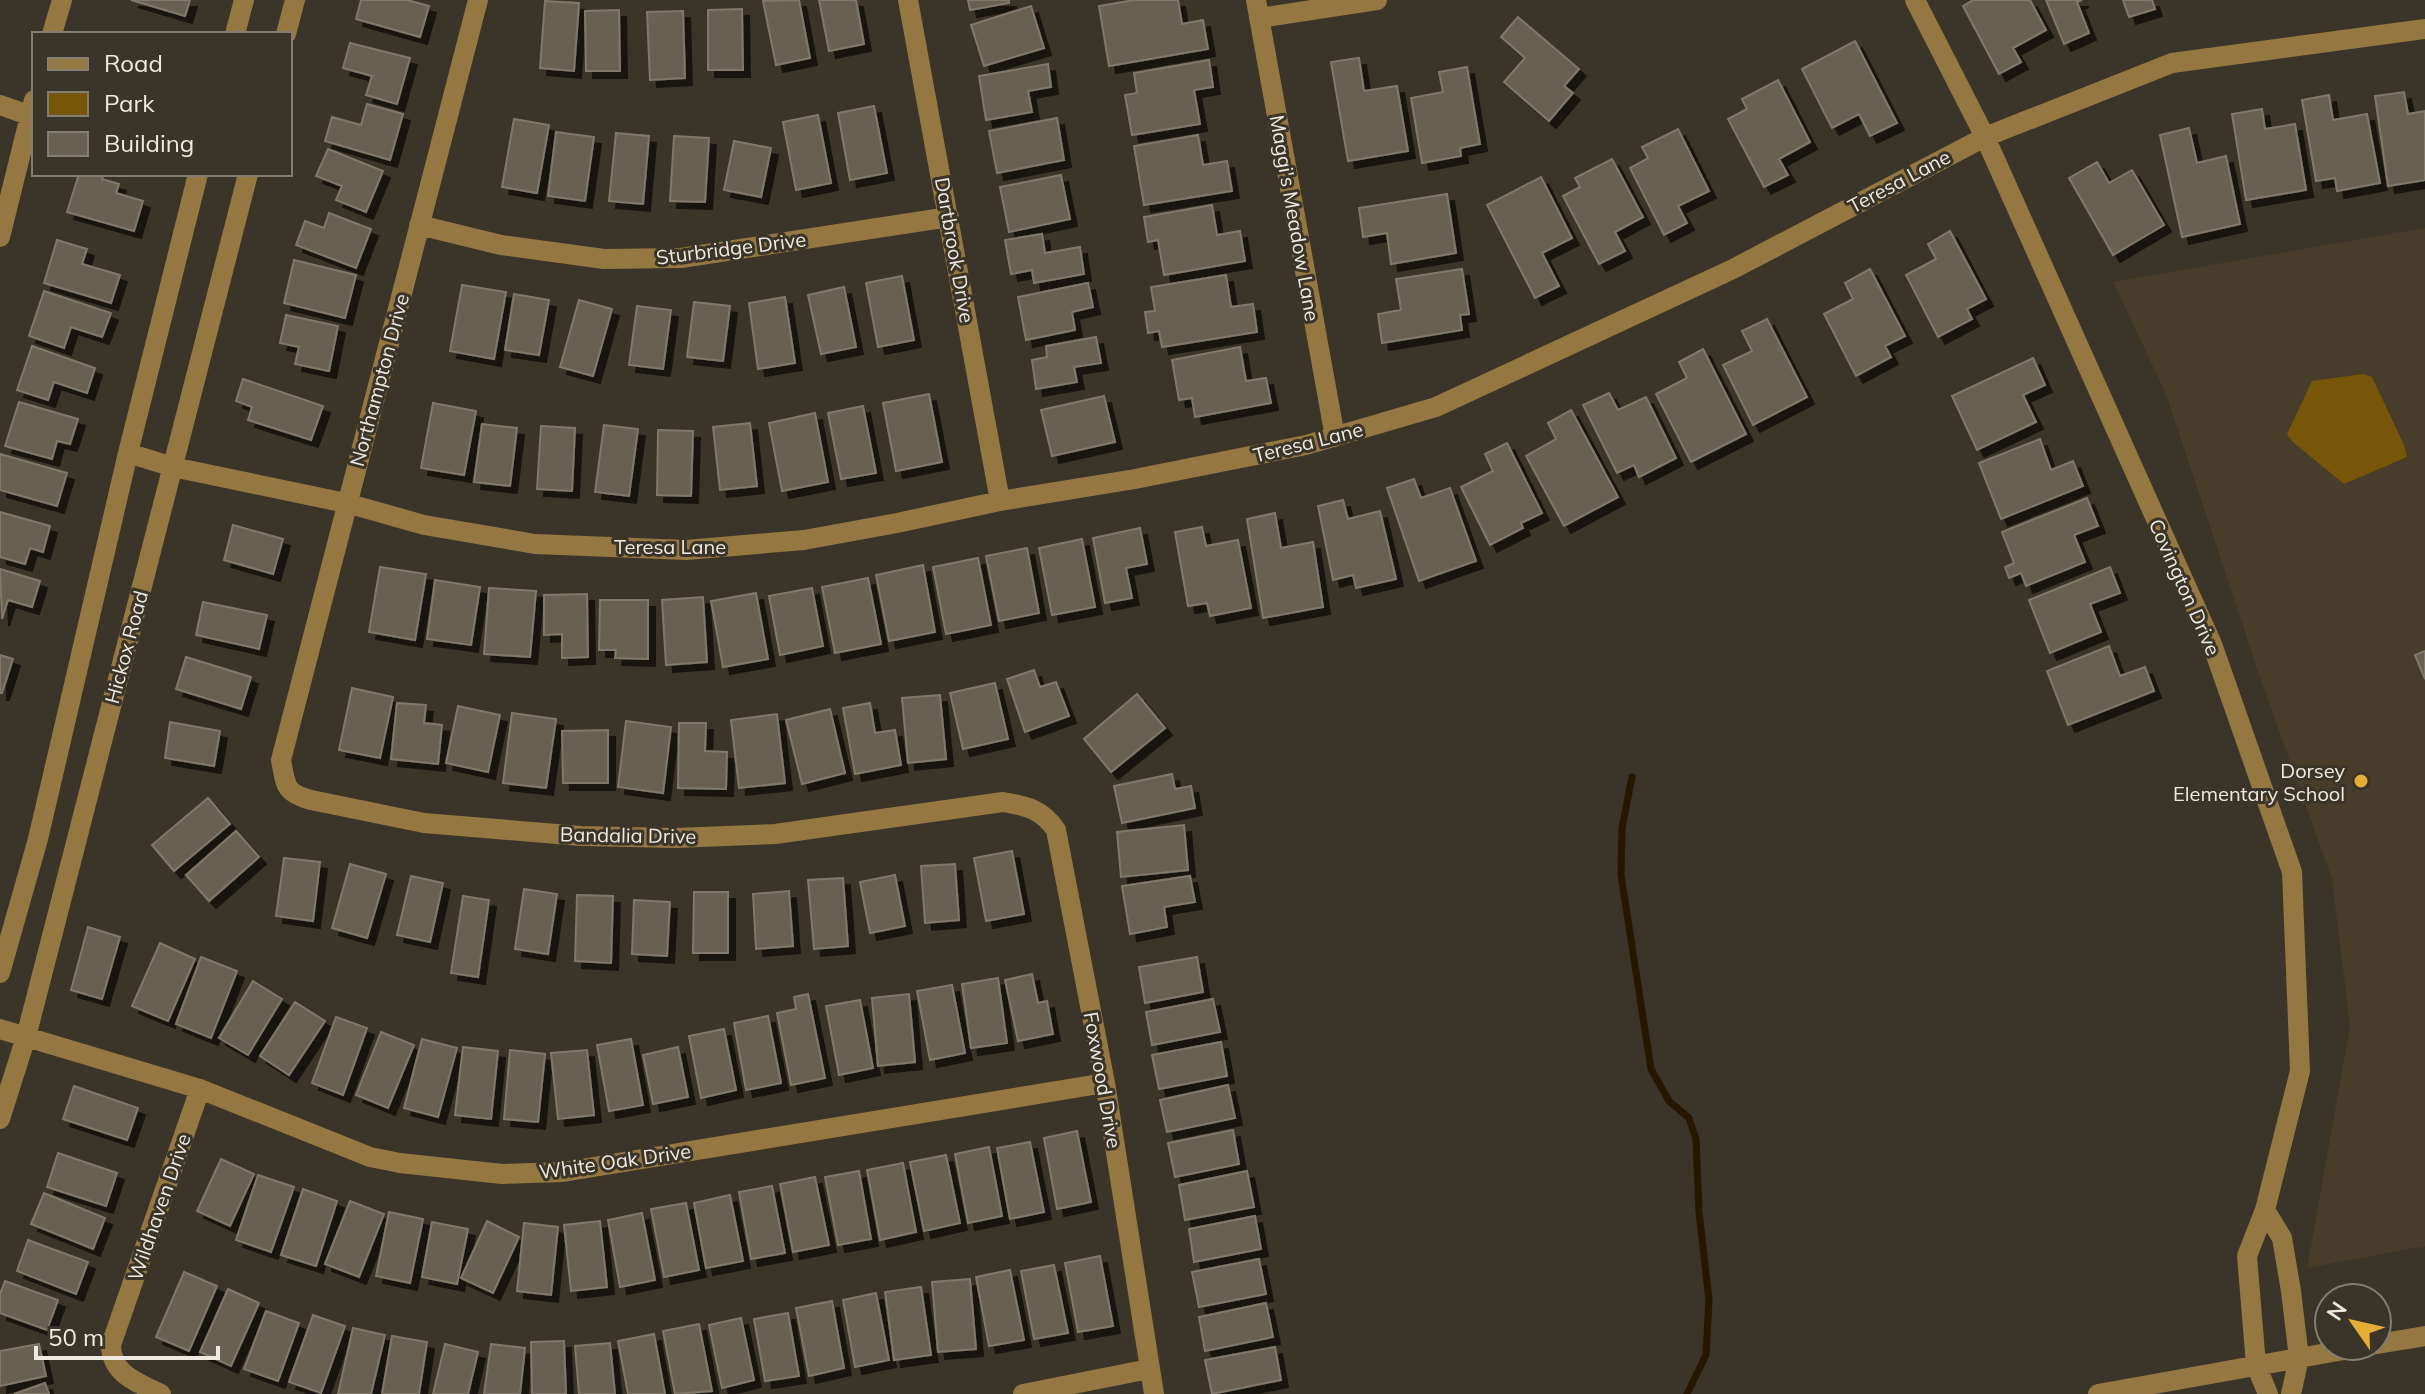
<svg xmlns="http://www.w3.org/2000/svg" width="2425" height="1394" viewBox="0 0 2425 1394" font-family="Mulish,sans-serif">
<defs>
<filter id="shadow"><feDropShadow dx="7" dy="7" stdDeviation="0" flood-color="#0009"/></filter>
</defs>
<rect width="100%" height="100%" fill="#3b3428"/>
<path fill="#473d2a" d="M2425,228V1246L2307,1268L2350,1027L2332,879L2262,683L2166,394L2113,282Z"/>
<path fill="#775609" d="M2363,374L2372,377L2404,445L2407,457L2344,484L2293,442L2287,434L2312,381Z"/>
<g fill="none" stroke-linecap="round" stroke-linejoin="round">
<path stroke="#261800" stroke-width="7" d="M1632,777L1622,828L1621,875L1651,1069L1669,1101L1689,1118L1696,1139L1699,1212L1709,1300L1706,1355L1687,1394"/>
</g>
<path fill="#686153" stroke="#80786a" stroke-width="2" filter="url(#shadow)" d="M131,0H190L185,16Z
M361,0H407L429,6L420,37L356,19Z
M799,0L810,58L776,65L763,1Z
M819,0H856L864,44L829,51Z
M968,0H1009V3L970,10Z
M1134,0H1178L1182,24L1203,20L1208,49L1109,66L1099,6Z
M1973,0H2030L2046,30L2013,48L2021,62L1999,74L1963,6Z
M2046,0H2082L2077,2L2089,33L2064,44Z
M2123,0H2152L2155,9L2129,17Z
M545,1L579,3L574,71L540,68Z
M1031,6L1044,48L984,66L971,25Z
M742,9L743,70H708V10Z
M619,10L620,71H586L585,11Z
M683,11L685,78L650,80L647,12Z
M1518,17L1579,69L1564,86L1573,93L1549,121L1504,82L1525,58L1501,37Z
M1855,41L1897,123L1870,136L1859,114L1832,128L1802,69Z
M350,43L410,58L397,104L366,95L372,76L343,68Z
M1359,58L1364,91L1397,86L1408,151L1348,161L1331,62Z
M1209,60L1213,87L1194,90L1200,124L1132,135L1125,95L1137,93L1134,73Z
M1048,64L1051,87L1028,91L1032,112L986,120L979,76Z
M1467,67L1480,144L1460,148L1461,156L1422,163L1411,98L1443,92L1439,72Z
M1778,80L1810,142L1779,159L1788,175L1764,187L1728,119L1747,109L1742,99Z
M2404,92L2408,114L2425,111V180L2388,186L2375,96Z
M2329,95L2333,120L2367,114L2380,183L2337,191L2335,178L2316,181L2302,100Z
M367,104L403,114L390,160L325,141L332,117L361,125Z
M874,106L887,173L850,180L838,113Z
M2262,109L2265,129L2295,124L2306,190L2246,200L2232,114Z
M818,115L831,183L796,190L783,122Z
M1057,118L1064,160L997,173L989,131Z
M514,119L549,125L537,193L502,187Z
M2189,128L2197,163L2226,156L2240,224L2182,237L2160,135Z
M1678,129L1709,191L1678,206L1687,223L1664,235L1630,168L1648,158L1642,147Z
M556,132L594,137L585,201L548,196Z
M616,133L649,136L643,204L609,201Z
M1198,135L1203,165L1227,161L1232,191L1144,205L1134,146Z
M674,136L709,138L705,202L670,201Z
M734,141L771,148L761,197L724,190Z
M328,149L383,171L366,212L336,200L342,186L316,176Z
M1612,159L1643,217L1615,232L1625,251L1599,264L1563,196L1580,187L1575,178Z
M2097,162L2109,183L2132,170L2164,225L2113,255L2069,178Z
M79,174H104L102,179L119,184L116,193L143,201L134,231L67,212Z
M1061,175L1070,219L1009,232L1000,187Z
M1541,177L1572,238L1542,253L1559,286L1535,298L1487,205Z
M1447,194L1456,253L1391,264L1387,233L1363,237L1359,208Z
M1212,205L1217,235L1240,231L1245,261L1164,275L1158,240L1148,242L1144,217Z
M329,213L371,229L356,268L296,245L305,221L324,228Z
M1950,231L1986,299L1967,309L1972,319L1938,337L1906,275L1936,259L1928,244Z
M1042,234L1045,253L1080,247L1084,274L1034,283L1032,270L1011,274L1005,240Z
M57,240L87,249L82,264L120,275L111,303L44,283Z
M294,260L356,275L345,318L284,303Z
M1462,269L1469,314L1460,315L1462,330L1382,343L1378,314L1401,310L1396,279Z
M1870,269L1905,336L1885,346L1891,357L1856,376L1824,314L1853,299L1845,283Z
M1226,275L1231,307L1253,304L1257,332L1162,347L1159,331L1148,333L1145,312L1155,311L1151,287Z
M902,276L914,340L878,347L866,283Z
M1088,283L1093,307L1072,312L1075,330L1026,340L1018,297Z
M462,285L506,292L494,359L450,351Z
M844,287L856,347L821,354L808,295Z
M44,291L111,313L102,337L71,327L64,348L29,336Z
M514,294L549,300L539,355L505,350Z
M785,297L795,363L758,369L749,303Z
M579,300L612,309L593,376L560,367Z
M694,302L730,306L723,361L687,357Z
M637,306L671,310L663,369L629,365Z
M286,315L338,326L329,371L295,364L299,347L280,343Z
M1767,319L1807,397L1753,425L1723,365L1752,351L1742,331Z
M1096,337L1101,363L1074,367L1077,382L1036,389L1032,360L1047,357L1046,346Z
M32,346L95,368L87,393L54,382L48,400L17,390Z
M1240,347L1246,381L1266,378L1271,403L1195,417L1192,398L1179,400L1172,360Z
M1703,349L1746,434L1691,462L1656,394L1687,378L1679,362Z
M2033,358L2045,385L2023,395L2036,422L1977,450L1952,396Z
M243,379L323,406L311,440L248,420L252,407L236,401Z
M1609,393L1618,410L1646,397L1676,458L1639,477L1634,465L1617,473L1583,405Z
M929,394L942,462L896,471L883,403Z
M1104,396L1115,442L1052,456L1041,410Z
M19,402L78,419L70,444L57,441L52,459L5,446Z
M433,403L476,411L464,475L421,468Z
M863,406L876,473L841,479L828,413Z
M1571,410L1618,497L1564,526L1526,456L1556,439L1548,423Z
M815,413L828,482L782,491L769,423Z
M750,423L757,486L720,490L713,427Z
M482,424L517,428L510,486L474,482Z
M604,425L638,429L629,496L595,492Z
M541,426L575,428L572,491L537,489Z
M658,430L693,431L691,496L657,495Z
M2040,439L2051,470L2073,461L2083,486L2001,519L1979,463Z
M1507,443L1542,513L1521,523L1523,528L1490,545L1461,487L1493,471L1485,454Z
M0,454L67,473L57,506L0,490Z
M1414,479L1421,498L1450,488L1476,561L1419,581L1387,488Z
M2087,498L2098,526L2074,535L2085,562L2026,586L2021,573L2009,578L2005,567L2014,563L2002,532Z
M1343,500L1348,519L1380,511L1396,579L1356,588L1353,575L1333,580L1318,506Z
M0,512L50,526L43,552L30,548L25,564L0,557Z
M1275,513L1281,548L1313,542L1323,607L1263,618L1247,519Z
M233,525L283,539L273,574L224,560Z
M1202,527L1206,546L1238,540L1251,608L1210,616L1207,603L1188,606L1175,532Z
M1140,528L1147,564L1126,568L1132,598L1105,603L1093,538Z
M1082,539L1095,607L1052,615L1039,548Z
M1027,548L1039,613L999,621L986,556Z
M978,558L991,625L946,634L933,567Z
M923,565L935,632L889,641L876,575Z
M380,567L426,574L415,640L369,632Z
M2110,567L2120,593L2090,604L2101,632L2050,653L2029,600Z
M0,569L40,581L32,607L8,600L2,619Z
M868,578L881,644L835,653L822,587Z
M435,580L480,587L471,645L427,639Z
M489,588L536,591L530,657L484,654Z
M812,588L823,646L780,655L769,596Z
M756,593L768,659L723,667L711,601Z
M587,594L588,657L562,658V634L544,635V595Z
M703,597L707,662L666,665L662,600Z
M600,600H648V659L615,658L616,650H599Z
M203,602L267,615L259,649L196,635Z
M2109,646L2120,676L2145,667L2154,691L2068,725L2047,671Z
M2425,651V679L2415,655Z
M0,655L13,659L2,693H0Z
M186,657L251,677L241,709L176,689Z
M1034,670L1040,687L1056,682L1069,716L1025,732L1007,679Z
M995,683L1008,739L963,749L950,693Z
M352,688L393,697L380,758L339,750Z
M1137,694L1165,728L1111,772L1084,739Z
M940,695L946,759L908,763L902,698Z
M397,703L426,705L424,723L442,725L438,764L391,759Z
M870,703L875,733L895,730L901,765L855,774L843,708Z
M458,706L500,715L488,772L446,763Z
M830,709L845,773L802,784L786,720Z
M512,713L556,719L546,788L503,783Z
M777,714L785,783L739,788L731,720Z
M626,721L671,727L663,793L618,787Z
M170,722L220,731L214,766L165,758Z
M679,723H706L705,751L727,752L726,789L678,788Z
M608,730V783H563L562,731Z
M1172,774L1175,789L1191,786L1195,808L1122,823L1114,786Z
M208,798L230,824L174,871L152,845Z
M1184,825L1188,870L1121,877L1117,832Z
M236,831L259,857L209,901L186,875Z
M1012,851L1024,914L986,921L974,858Z
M284,858L320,862L313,921L276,916Z
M350,864L386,874L367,938L332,928Z
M955,864L959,920L925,923L921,866Z
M895,875L905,926L870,933L860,882Z
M411,876L443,883L430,942L397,935Z
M1190,876L1195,902L1164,907L1167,927L1130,934L1122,886Z
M843,878L848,946L814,949L808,880Z
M524,889L557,894L548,954L515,949Z
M789,891L793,946L756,949L753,894Z
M694,892H728V953H693Z
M577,895L613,896L611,963L575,961Z
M463,896L489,900L478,977L451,973Z
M634,900L670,902L667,956L632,954Z
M88,927L120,937L102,999L71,990Z
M160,943L195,959L168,1021L132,1006Z
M201,957L237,971L211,1038L176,1024Z
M1197,957L1203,992L1145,1003L1139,967Z
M1032,974L1038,1003L1047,1001L1053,1034L1018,1041L1005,980Z
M998,978L1007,1043L971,1048L962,984Z
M253,981L282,999L248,1055L219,1038Z
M952,985L965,1053L930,1060L917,991Z
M808,994L825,1078L791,1085L777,1013L796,1009L794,997Z
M909,994L915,1062L878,1066L872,998Z
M1213,999L1220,1032L1152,1045L1146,1012Z
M860,1000L873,1068L839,1075L826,1006Z
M295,1002L325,1021L289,1075L260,1056Z
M768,1016L781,1083L746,1090L734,1023Z
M336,1017L367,1028L343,1095L312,1083Z
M724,1029L736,1090L701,1098L689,1036Z
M381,1032L414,1045L388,1108L356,1095Z
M422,1039L457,1048L438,1117L404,1108Z
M631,1039L643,1105L609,1111L597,1045Z
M1221,1042L1227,1076L1159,1089L1152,1055Z
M463,1047L498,1051L491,1119L455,1115Z
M678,1047L688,1097L653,1104L643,1055Z
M510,1050L545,1054L538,1122L504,1119Z
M587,1050L594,1115L558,1119L551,1053Z
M1228,1085L1235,1118L1167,1132L1160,1100Z
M74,1086L138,1108L127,1140L63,1119Z
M1233,1130L1239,1164L1175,1177L1168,1143Z
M1077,1131L1091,1202L1057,1209L1044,1138Z
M1030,1142L1044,1212L1010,1219L997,1148Z
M989,1147L1002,1216L968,1223L955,1154Z
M58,1153L117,1173L106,1206L47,1187Z
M946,1155L960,1223L924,1231L910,1162Z
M221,1159L254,1174L230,1226L197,1211Z
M903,1163L916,1232L880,1240L867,1170Z
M859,1171L871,1239L838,1245L825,1177Z
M1247,1171L1254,1207L1185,1220L1179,1185Z
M258,1175L294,1187L271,1252L236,1240Z
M815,1177L829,1245L793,1252L780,1184Z
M772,1186L785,1253L751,1259L739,1192Z
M303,1189L337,1201L316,1266L281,1255Z
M44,1193L105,1218L93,1249L31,1224Z
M730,1195L743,1261L706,1268L694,1203Z
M350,1201L384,1214L359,1277L325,1264Z
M686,1203L699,1270L664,1277L651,1209Z
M389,1212L423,1219L410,1283L376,1276Z
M642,1213L655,1280L620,1287L608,1220Z
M1255,1216L1261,1249L1194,1262L1189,1229Z
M487,1221L519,1237L493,1293L461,1278Z
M600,1221L607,1287L571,1291L564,1225Z
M432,1222L468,1229L457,1284L422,1277Z
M524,1223L558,1227L551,1295L517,1291Z
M28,1240L88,1262L76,1294L17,1271Z
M1100,1256L1113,1326L1078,1332L1065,1263Z
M1259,1259L1266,1294L1199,1307L1192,1272Z
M1054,1265L1068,1333L1034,1339L1021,1271Z
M1010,1270L1024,1340L989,1346L976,1277Z
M184,1272L217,1286L189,1351L156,1337Z
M970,1279L976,1349L938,1352L932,1282Z
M5,1281L58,1300L47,1330L0,1313V1294Z
M921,1287L931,1355L894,1360L885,1292Z
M228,1289L259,1303L231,1366L200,1352Z
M876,1293L889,1360L855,1367L843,1300Z
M832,1301L844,1368L809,1376L796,1308Z
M1266,1303L1273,1337L1205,1351L1199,1317Z
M266,1311L299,1323L278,1381L244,1369Z
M788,1313L799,1376L765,1381L754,1319Z
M313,1315L345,1326L321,1393L289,1382Z
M741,1318L754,1380L722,1388L709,1325Z
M699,1324L712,1391L675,1394L663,1331Z
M353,1328L385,1335L371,1394H338Z
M654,1334L665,1394H628L618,1341Z
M392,1336L427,1342L419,1394H382Z
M564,1341L566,1394H532L531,1342Z
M610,1343L615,1394H579L575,1346Z
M39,1344L46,1376L0,1386V1351Z
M445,1344L478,1352L468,1394H433Z
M491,1344L525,1348L520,1394H484Z
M1275,1347L1281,1380L1212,1394L1205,1360Z
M45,1383L49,1394H14Z"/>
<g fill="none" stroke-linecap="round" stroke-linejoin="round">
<path stroke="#947741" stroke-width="20" d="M478,0L281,760C286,785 284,793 311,800L424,823L581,836L676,838L775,834L1003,802C1026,806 1042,809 1056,830L1105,1083L1154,1394
M908,0L1000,501
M1256,0L1335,437
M1915,0L1985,137L2212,644L2292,872L2300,1071L2265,1210L2247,1256L2256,1365L2268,1394
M1259,18L1377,0
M52,34L62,0
M235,34L244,0
M286,34L295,0
M0,105L34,117
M419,225L501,245L604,259L681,258L949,217
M0,237L34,100
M128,453L173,467L346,503L424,525L535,544L686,550L804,540L897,523L1000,501L1135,479L1306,445L1436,407L1733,269L1985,137L2172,63L2425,29
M0,973L38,839L128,453L198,174
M0,1029L200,1089L370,1157L400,1163L502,1174L563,1172L1105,1083
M0,1119L26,1037L248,174
M2265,1210L2282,1238L2291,1291L2299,1358L2291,1394
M2377,1344L2425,1336
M161,1394C138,1383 111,1374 111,1345L200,1089
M1023,1394L1149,1369
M2098,1394L2366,1346"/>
</g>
<circle fill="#e5ad36" stroke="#3b3428" stroke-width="3" cx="2361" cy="781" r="8"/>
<g text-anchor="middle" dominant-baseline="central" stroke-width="6" stroke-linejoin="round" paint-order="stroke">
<g font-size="20" fill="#eeeae2" stroke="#3b3428">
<text transform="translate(1899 181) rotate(-28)">Teresa Lane</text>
<text transform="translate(1295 218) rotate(80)">Maggi's Meadow Lane</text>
<text transform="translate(731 248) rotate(-7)">Sturbridge Drive</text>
<text transform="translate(955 250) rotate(80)">Dartbrook Drive</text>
<text transform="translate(379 380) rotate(-75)">Northampton Drive</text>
<text transform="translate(1308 442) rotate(-14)">Teresa Lane</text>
<text x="670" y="546">Teresa Lane</text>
<text transform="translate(2185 587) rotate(66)">Covington Drive</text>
<text transform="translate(126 647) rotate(-75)">Hickox Road</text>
<text transform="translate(628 835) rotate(1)">Bandalia Drive</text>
<text transform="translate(1103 1080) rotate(80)">Foxwood Drive</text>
<text transform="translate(615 1161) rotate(-8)">White Oak Drive</text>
<text transform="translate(159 1207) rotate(-71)">Wildhaven Drive</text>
</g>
<g font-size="20" fill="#eeeae2" stroke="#3b3428" text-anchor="end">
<text x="2345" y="770">Dorsey<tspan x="2345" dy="23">Elementary School</tspan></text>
</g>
</g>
<rect x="32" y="32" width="260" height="144" fill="#3b3428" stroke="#837d72" stroke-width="2"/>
<rect x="48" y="58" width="40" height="12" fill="#947741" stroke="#837d72" stroke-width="2"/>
<text x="104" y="72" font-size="24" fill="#eeeae2">Road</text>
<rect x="48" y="92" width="40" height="24" fill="#775609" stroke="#837d72" stroke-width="2"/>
<text x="104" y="112" font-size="24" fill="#eeeae2">Park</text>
<rect x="48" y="132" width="40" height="24" fill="#686153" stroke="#837d72" stroke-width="2"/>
<text x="104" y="152" font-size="24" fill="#eeeae2">Building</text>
<g transform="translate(2353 1322) rotate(304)"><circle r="38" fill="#3b3428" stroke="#837d72" stroke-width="2"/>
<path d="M0-6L14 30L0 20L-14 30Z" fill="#e5ad36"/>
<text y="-12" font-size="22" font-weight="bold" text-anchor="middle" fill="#eeeae2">N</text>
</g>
<path d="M36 1346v12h182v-12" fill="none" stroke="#eeeae2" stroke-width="4"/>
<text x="48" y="1346" font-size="24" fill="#eeeae2" stroke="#3b3428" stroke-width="6" paint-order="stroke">50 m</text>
</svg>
